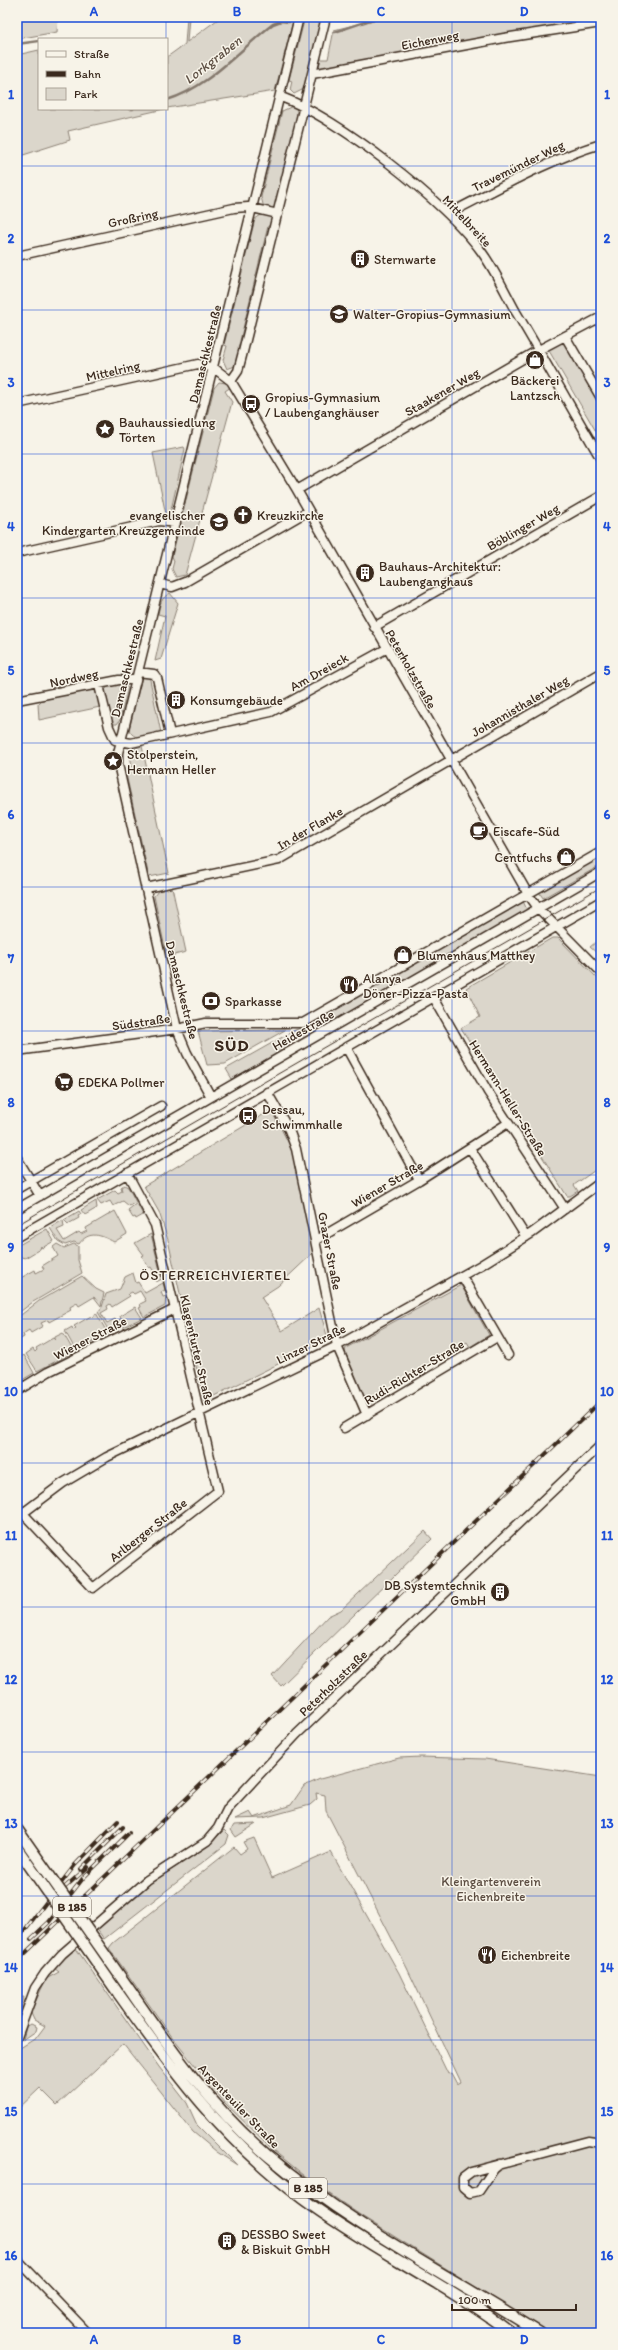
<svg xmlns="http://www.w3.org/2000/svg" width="618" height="2350" viewBox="0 0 618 2350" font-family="Itim,sans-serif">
<rect width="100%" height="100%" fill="#f7f3e8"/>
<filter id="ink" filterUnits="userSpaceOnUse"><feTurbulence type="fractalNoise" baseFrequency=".025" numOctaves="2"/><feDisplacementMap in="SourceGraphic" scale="8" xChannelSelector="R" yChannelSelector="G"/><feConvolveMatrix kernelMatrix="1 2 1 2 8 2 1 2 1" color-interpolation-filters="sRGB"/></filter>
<g filter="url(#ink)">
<path fill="#dbd6cb" stroke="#8b8074" d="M17,17H58L57,32L17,39Z
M187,17H189L187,42L221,17H294L275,91L167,108V57L185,44Z
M305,17H323L304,89L294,94L290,90L292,81L289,80Z
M385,17H601V19L410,52L316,70L319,59H328L334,30Z
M39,50V109H164L68,131L70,140L17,157V55Z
M293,106L297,110V116L274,211L264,208L261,197L282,111Z
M261,215H268L273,219L272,226H268L238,349L239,350L235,366L227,369L223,360L227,346L224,345L255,219Z
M565,340L601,403V440L548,349Z
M219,382L226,383L231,387L225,391L232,402L185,575L176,577L172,569L174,561L172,556L214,388Z
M184,447L185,449L170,514L166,515L153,453Z
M170,593L178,603L161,659L155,661L165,616L158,614C160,604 161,598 170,593Z
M146,675H149L161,733C149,736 136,743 129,730L142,677Z
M121,684L128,688L120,720L117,724H112L105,690L108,686Z
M92,689L95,690L100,707L39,720L38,704L42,700Z
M142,746L169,873L149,877L126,774L132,766L129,750Z
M601,856V865L543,898L539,892Z
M172,887L186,952L174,955L166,953L154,896L158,891Z
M523,901L527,910L232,1079L226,1069L295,1030L309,1025Z
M552,938H558L601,982V1166L574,1185L578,1191L570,1196H567L461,1028L480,1017L466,988Z
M601,938V951L598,954L590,947Z
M285,1030L225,1064L207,1065L198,1031Z
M271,1110L294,1153L313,1253L278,1286L261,1297L282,1331L319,1308L328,1339L204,1401L168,1240L159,1212L144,1186Z
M124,1185L128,1187L136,1202L129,1206L123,1201L113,1206L110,1201L101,1205L97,1200L115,1190L118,1193L122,1191L121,1187Z
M96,1201L97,1208L85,1215L81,1210Z
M137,1203L143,1215L136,1219L135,1217L133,1218L128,1210Z
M79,1211L81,1214L78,1216L79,1218L68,1224L64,1220Z
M115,1211L127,1234L114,1242C101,1235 89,1230 79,1244L74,1242L65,1245L58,1241L50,1228L63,1220L64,1227L57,1230L64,1241L79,1232L81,1234L87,1231L86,1228Z
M47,1229L54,1241L42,1248L41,1246L40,1249L25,1258L21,1257L17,1246Z
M151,1234L162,1279L156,1282L153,1275L155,1274L151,1267L149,1268L142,1256L144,1255L135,1243Z
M57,1244L64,1248L74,1244L78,1246V1260L82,1273L33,1302L17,1314V1280L35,1270L36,1273L44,1269L42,1266L58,1256L53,1247Z
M133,1273L136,1283L138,1282L145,1293L163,1283L165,1290L161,1292L163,1297L166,1296L165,1306L144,1317L139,1308L141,1307L140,1304L146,1301L140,1291L134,1294L132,1292L128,1294L130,1296L112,1307L110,1304L107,1306L108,1309L101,1313L107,1323L115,1319L121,1327L110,1333L98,1312L102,1307L106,1294L120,1289L125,1277Z
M82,1276L96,1289L104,1293L101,1306L94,1297L79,1306L77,1303L70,1307L71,1310L49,1322L48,1320L41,1323L43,1326L31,1333L29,1330L23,1334L24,1337L17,1341V1318L39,1301Z
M461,1285L489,1335L470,1347L467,1342L386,1392L389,1397L375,1405L368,1407L345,1352L346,1348Z
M135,1307L142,1318L123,1327L119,1320L121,1319L120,1316Z
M96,1313L108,1334L76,1351L65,1331L72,1327L73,1330L76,1328L74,1326L91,1316L93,1318Z
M63,1333L74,1352L37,1371L26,1354L33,1349L35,1352L37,1350L36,1348L53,1338L55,1340V1337Z
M24,1355L34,1373L17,1383V1359Z
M425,1531L432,1539L281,1686L272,1676L328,1616L341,1610Z
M421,1757L485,1759L601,1777V2333H550L363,2217L315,2184L274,2151L225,2103L175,2041L109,1948L113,1943L234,1847L240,1854L247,1849L243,1842L254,1838L272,1878L331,1852L399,1973L448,2074L451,2073L457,2084L461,2082L407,1968L326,1811L325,1795L316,1793L317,1799L310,1805L263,1818L235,1819L250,1812L254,1818L291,1805L304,1786L320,1779L399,1758Z
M256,1824L236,1837L231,1830L234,1825Z
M224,1830L229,1835L226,1844L104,1939L96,1928L137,1892L208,1846Z
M75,1947L159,2067L187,2103L197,2125L237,2165L217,2152L193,2132L123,2044L57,2105L40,2088L17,2110V2050L36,2038L45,2026L34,2020L31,2013L17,2026V1998L24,1997L18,2021L33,2007L46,1979L59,1972L54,1968Z
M31,2024L37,2027L36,2031L23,2040L26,2027Z"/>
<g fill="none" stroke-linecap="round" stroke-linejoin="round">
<path stroke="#84786c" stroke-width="2.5" d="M335,32L379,17
M17,44L39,41
M167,100C208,88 239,50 273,24L281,21L289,22
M129,109H133"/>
<g stroke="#3b2a1e" stroke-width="11">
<path id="minor" d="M312,74L504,38L601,23
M281,97C337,117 447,203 481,251C495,270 505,292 516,312C545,360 572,410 601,459
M448,214C498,189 547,160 601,144
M17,256L234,208L248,207L278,214
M565,336L601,398
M231,381L238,371L243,352L326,17
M17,404L198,364L214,368L231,381L297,490L528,894L538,908L601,972
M297,490L533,353L601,317
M17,553L159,521L176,523
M160,584L172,587L185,582L308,511
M374,627L601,496
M138,672L154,674L157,678L170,734
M99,685L109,727L115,740L131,743L271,712L386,649
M17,700L119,680H136
M146,888L279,860L601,673
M434,998L488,1092L565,1209
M346,1047L419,1180
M17,1051L177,1029L206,1023H303L601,852
M267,1092L289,1130L296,1149L337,1346L367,1415
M211,1097L187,1053L177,1029L118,764V753L299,17
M470,1148L526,1237
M17,1158L40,1196
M17,1189L161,1106
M17,1209L601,872
M17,1237L601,901
M316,1240L419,1180L508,1123
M462,1276L508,1355
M17,1391L48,1372L175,1309
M344,1428L497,1337
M17,1507L93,1588L218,1491L155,1225L127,1173
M23,1513L63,1483L107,1457L337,1346L481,1265L532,1233L601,1182
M17,2037L35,1988L45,1973L62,1954L147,1880L207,1841L218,1828L228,1808L297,1734L601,1445
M500,2164L494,2169L479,2191L470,2193L463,2187V2178L471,2172L588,2141L601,2143
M17,2259L88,2333"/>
</g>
<g stroke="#3b2a1e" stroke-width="13">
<path id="major" d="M127,1986C168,2046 211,2107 267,2155C350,2225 448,2275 540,2333
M118,1993C175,2073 223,2139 303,2199C369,2248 445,2283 511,2333"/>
</g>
<use href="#minor" stroke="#f7f3e8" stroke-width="8"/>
<use href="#major" stroke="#f7f3e8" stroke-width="10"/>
<path stroke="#3b2a1e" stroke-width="1" d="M17,1225L601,887"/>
<g stroke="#3b2a1e" stroke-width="4">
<path id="rail" d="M81,1869L123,1827
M64,1888L88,1867
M31,1939L49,1922L84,1877L129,1833
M17,1940L75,1865L118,1821
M17,1961L601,1401"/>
</g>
<use href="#rail" stroke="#f7f3e8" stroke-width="2.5" stroke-dasharray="8" stroke-linecap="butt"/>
<g stroke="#3b2a1e" stroke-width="13" stroke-linecap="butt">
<path id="major-bridge" d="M17,1829L127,1986
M17,1848L118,1993"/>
</g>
<use href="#major-bridge" stroke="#f7f3e8" stroke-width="10"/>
</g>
</g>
<path fill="none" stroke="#1d4ed8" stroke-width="1" stroke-opacity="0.55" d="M166,17V39M309,17V2333M452,17V2333M166,109V2333M17,166H601M17,310H601M17,454H601M17,598H601M17,743H601M17,887H601M17,1031H601M17,1175H601M17,1319H601M17,1463H601M17,1607H601M17,1752H601M17,1896H601M17,2040H601M17,2184H601"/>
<defs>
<g id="building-disc" transform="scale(1)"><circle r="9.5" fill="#3b2a1e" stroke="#f7f3e8"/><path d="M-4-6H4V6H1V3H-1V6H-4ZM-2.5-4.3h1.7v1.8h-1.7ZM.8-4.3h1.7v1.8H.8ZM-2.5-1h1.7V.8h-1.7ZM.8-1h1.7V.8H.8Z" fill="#fff"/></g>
<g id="school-disc" transform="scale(1)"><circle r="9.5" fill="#3b2a1e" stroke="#f7f3e8"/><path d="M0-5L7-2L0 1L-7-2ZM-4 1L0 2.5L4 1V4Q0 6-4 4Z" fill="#fff"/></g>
<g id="shop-disc" transform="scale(1)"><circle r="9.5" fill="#3b2a1e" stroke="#f7f3e8"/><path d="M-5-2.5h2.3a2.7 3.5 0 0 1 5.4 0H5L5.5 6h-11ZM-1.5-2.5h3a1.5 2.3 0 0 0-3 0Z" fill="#fff"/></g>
<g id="bus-disc" transform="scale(1)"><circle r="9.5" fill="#3b2a1e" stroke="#f7f3e8"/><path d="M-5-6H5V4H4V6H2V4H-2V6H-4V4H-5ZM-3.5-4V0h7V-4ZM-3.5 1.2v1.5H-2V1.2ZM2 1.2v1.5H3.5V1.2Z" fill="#fff"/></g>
<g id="sight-disc" transform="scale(1)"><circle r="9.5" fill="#3b2a1e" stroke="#f7f3e8"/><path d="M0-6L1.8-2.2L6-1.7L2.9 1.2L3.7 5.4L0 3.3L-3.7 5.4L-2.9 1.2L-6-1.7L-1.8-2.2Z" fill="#fff"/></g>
<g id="church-disc" transform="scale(1)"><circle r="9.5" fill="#3b2a1e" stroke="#f7f3e8"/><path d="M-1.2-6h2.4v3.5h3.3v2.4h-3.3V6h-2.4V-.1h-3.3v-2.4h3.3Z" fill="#fff"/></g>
<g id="cafe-disc" transform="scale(1)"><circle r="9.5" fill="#3b2a1e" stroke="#f7f3e8"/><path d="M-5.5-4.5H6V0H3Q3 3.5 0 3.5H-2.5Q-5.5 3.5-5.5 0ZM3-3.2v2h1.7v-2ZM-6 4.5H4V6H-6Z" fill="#fff"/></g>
<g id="restaurant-disc" transform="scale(1)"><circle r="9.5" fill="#3b2a1e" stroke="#f7f3e8"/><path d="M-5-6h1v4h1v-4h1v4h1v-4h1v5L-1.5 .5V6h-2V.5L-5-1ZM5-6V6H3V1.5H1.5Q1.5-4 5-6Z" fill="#fff"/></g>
<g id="bank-disc" transform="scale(1)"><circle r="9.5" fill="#3b2a1e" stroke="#f7f3e8"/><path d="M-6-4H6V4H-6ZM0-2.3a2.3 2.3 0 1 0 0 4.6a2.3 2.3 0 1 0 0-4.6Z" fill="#fff"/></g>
<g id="supermarket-disc" transform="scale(1)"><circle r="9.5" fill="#3b2a1e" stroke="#f7f3e8"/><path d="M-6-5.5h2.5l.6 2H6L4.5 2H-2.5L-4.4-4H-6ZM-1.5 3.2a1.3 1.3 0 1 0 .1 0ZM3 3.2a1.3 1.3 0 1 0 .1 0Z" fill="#fff"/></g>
</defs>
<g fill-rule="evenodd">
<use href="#building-disc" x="360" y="259"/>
<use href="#school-disc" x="339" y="314"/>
<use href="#shop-disc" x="535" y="360"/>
<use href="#bus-disc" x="251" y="404"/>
<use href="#sight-disc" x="105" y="429"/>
<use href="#church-disc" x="243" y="515"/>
<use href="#school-disc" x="219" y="522"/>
<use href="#building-disc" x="365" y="573"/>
<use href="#building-disc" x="176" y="700"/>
<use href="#sight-disc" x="113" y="761"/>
<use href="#cafe-disc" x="479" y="831"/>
<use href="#shop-disc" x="566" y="857"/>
<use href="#shop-disc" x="403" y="955"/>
<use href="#restaurant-disc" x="349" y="985"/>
<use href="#bank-disc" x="211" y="1001"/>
<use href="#supermarket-disc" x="64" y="1082"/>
<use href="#bus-disc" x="248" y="1116"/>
<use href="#building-disc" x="500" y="1592"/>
<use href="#restaurant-disc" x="487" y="1955"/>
<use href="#building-disc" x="227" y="2241"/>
</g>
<g text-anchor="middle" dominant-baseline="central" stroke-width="3" stroke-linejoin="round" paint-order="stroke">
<g fill="#f7f3e8" stroke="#73665b" stroke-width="1">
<rect x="53" y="1897" width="38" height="20" rx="3"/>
<rect x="289" y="2178" width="38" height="20" rx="3"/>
</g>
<g font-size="12" font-weight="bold" fill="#3b2a1e">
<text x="72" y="1907">B 185</text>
<text x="308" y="2188">B 185</text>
</g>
<g font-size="13" fill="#3b2a1e" stroke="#f7f3e8">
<text transform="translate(430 40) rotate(-11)">Eichenweg</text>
<text transform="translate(518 166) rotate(-26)">Travemünder Weg</text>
<text transform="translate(133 218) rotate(-12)">Großring</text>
<text transform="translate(467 221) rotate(47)">Mittelbreite</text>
<text transform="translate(205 354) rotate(-76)">Damaschkestraße</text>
<text transform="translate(113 371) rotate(-13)">Mittelring</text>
<text transform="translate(442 392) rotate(-30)">Staakener Weg</text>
<text transform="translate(523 527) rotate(-30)">Böblinger Weg</text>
<text transform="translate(127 668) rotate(-76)">Damaschkestraße</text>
<text transform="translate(411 669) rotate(60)">Peterholzstraße</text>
<text transform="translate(319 672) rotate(-29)">Am Dreieck</text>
<text transform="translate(74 678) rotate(-12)">Nordweg</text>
<text transform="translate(520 706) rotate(-30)">Johannisthaler Weg</text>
<text transform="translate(310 828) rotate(-30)">In der Flanke</text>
<text transform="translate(182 990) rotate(76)">Damaschkestraße</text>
<text transform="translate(141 1022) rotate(-8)">Südstraße</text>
<text transform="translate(303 1030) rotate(-30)">Heidestraße</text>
<text transform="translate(508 1098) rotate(58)">Hermann-Heller-Straße</text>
<text transform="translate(387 1184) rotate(-30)">Wiener Straße</text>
<text transform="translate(330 1251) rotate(79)">Grazer Straße</text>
<text transform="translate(90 1338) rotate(-27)">Wiener Straße</text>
<text transform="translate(311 1344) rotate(-26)">Linzer Straße</text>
<text transform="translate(197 1350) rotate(77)">Klagenfurter Straße</text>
<text transform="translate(414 1372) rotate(-31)">Rudi-Richter-Straße</text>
<text transform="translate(148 1530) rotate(-38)">Arlberger Straße</text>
<text transform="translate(333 1683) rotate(-44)">Peterholzstraße</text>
<text transform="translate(239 2106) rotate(46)">Argenteuiler Straße</text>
</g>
<g font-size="13" fill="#3b2a1e" stroke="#f7f3e8" text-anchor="start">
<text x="374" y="259">Sternwarte</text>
<text x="353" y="314">Walter-Gropius-Gymnasium</text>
<text x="535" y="380" text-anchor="middle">Bäckerei<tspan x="535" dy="15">Lantzsch</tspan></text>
<text x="265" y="397">Gropius-Gymnasium<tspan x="265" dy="15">/ Laubenganghäuser</tspan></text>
<text x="119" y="422">Bauhaussiedlung<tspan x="119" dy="15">Törten</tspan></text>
<text x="205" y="515" text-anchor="end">evangelischer<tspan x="205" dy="15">Kindergarten Kreuzgemeinde</tspan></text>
<text x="257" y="515">Kreuzkirche</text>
<text x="379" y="566">Bauhaus-Architektur:<tspan x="379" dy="15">Laubenganghaus</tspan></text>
<text x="190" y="700">Konsumgebäude</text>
<text x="127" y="754">Stolperstein,<tspan x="127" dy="15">Hermann Heller</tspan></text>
<text x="493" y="831">Eiscafe-Süd</text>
<text x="552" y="857" text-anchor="end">Centfuchs</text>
<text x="417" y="955">Blumenhaus Matthey</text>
<text x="363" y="978">Alanya<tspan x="363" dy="15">Döner-Pizza-Pasta</tspan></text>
<text x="225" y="1001">Sparkasse</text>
<text x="78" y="1082">EDEKA Pollmer</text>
<text x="262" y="1109">Dessau,<tspan x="262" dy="15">Schwimmhalle</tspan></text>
<text x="486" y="1585" text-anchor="end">DB Systemtechnik<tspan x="486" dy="15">GmbH</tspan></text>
<text x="501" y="1955">Eichenbreite</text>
<text x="241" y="2234">DESSBO Sweet<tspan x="241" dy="15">&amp; Biskuit GmbH</tspan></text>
</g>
<g font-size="13" fill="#5b4c41" stroke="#f7f3e8">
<text x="491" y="1881">Kleingartenverein<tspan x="491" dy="15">Eichenbreite</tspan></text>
</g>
<g font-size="14" font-style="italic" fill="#5f5145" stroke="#f7f3e8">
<text transform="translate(213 60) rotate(-38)">Lorkgraben</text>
</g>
<g font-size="14" letter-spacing="1" fill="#3b2a1e" stroke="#f7f3e8">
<text x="215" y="1275">ÖSTERREICHVIERTEL</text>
</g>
<g font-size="17" font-weight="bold" letter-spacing="1" fill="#3b2a1e" stroke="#f7f3e8">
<text x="232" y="1045">SÜD</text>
</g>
</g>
<rect width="618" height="2350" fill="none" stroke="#f7f3e8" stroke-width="44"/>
<rect x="38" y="38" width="130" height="72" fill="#f7f3e8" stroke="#aca397"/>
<rect x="46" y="51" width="20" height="6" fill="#f7f3e8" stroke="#aca397"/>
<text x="74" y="58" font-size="12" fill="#3b2a1e">Straße</text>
<rect x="46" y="71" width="20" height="6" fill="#3b2a1e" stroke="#aca397"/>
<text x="74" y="78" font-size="12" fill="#3b2a1e">Bahn</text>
<rect x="46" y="88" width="20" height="12" fill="#dbd6cb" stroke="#aca397"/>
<text x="74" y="98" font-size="12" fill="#3b2a1e">Park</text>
<path d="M452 2304v6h124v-6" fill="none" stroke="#3b2a1e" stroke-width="2"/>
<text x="458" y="2304" font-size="12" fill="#3b2a1e" stroke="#f7f3e8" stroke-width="3" paint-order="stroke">100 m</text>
<rect x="22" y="22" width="574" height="2306" fill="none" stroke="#1d4ed8" stroke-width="1.5"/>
<g font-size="13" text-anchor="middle" font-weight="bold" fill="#1d4ed8">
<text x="94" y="16">A</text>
<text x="237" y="16">B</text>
<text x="381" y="16">C</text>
<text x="524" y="16">D</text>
<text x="11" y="99">1</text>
<text x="607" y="99">1</text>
<text x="11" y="243">2</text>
<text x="607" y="243">2</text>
<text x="11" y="387">3</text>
<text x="607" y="387">3</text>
<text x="11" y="531">4</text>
<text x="607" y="531">4</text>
<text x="11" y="675">5</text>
<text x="607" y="675">5</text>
<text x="11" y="819">6</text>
<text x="607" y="819">6</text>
<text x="11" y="963">7</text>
<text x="607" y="963">7</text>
<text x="11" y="1107">8</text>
<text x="607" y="1107">8</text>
<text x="11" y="1252">9</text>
<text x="607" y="1252">9</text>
<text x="11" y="1396">10</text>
<text x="607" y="1396">10</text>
<text x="11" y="1540">11</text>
<text x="607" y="1540">11</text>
<text x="11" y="1684">12</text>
<text x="607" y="1684">12</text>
<text x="11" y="1828">13</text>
<text x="607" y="1828">13</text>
<text x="11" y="1972">14</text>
<text x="607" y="1972">14</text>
<text x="11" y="2116">15</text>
<text x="607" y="2116">15</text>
<text x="11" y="2260">16</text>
<text x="607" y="2260">16</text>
<text x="94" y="2344">A</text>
<text x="237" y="2344">B</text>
<text x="381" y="2344">C</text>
<text x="524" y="2344">D</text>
</g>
</svg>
